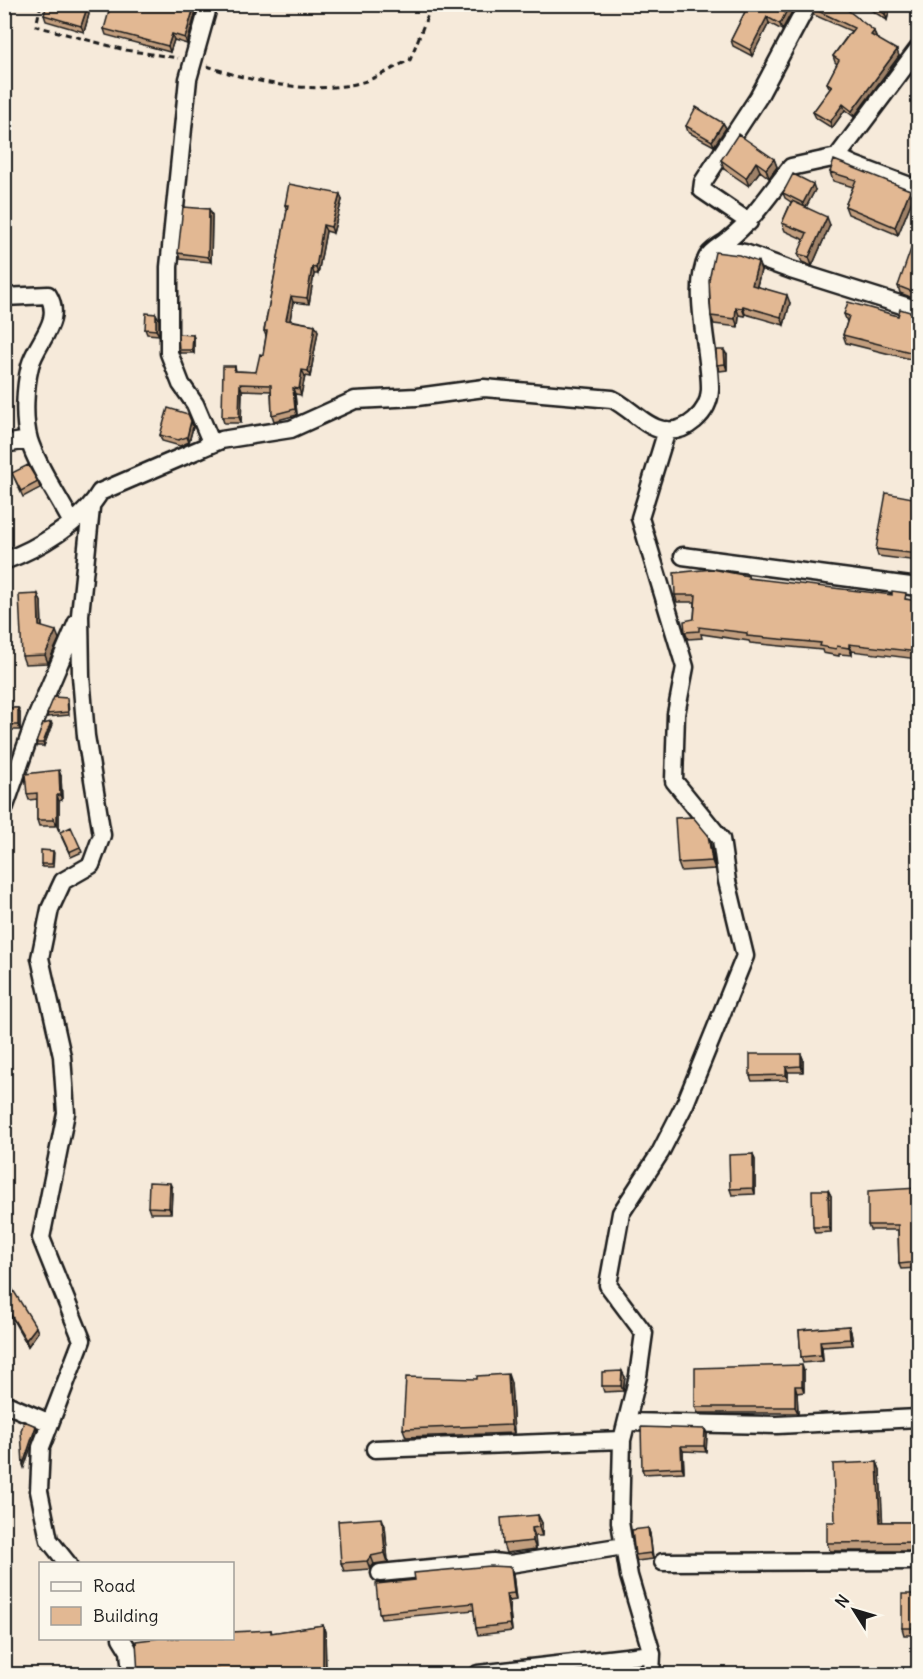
<svg xmlns="http://www.w3.org/2000/svg" width="923" height="1679" viewBox="0 0 923 1679" font-family="Delius,sans-serif">
<rect width="100%" height="100%" fill="#f6eada"/>
<filter id="ink" filterUnits="userSpaceOnUse"><feTurbulence type="fractalNoise" baseFrequency=".0167" numOctaves="2"/><feDisplacementMap in="SourceGraphic" scale="12" xChannelSelector="R" yChannelSelector="G"/><feConvolveMatrix kernelMatrix="1 2 1 2 8 2 1 2 1" color-interpolation-filters="sRGB"/></filter>
<g filter="url(#ink)">
<g fill="none" stroke-linecap="round" stroke-linejoin="round">
<g stroke="#1c1c1c" stroke-width="21">
<path id="street" d="M209,4L188,79L169,267V353L181,384L195,404L212,444
M837,157L854,165L918,189
M749,222L702,190L703,182L758,98L808,4
M718,248L745,253L791,270L918,310
M4,297L48,295C64,321 36,342 30,366C25,387 23,419 29,440C37,466 58,496 71,521
M4,444L29,440
M683,556L918,587
M4,561C37,549 83,522 100,492L221,440L291,429L355,400L417,397L484,388L612,399C629,407 645,427 663,430C686,434 709,413 710,390C711,354 691,290 707,258C710,251 722,245 728,240C754,219 770,193 791,167L837,157L918,49
M4,809L34,723L77,622
M4,1403L50,1423
M627,1422L777,1425L918,1418
M375,1449L622,1440
M663,1562L918,1561
M68,1564L49,1540L39,1491L41,1447L82,1340L41,1238L66,1113L62,1056L40,958L50,909L63,881L91,865L102,835L86,736L81,676L80,615L91,508
M380,1573L493,1562L510,1564L624,1546
M121,1638L129,1651L131,1674
M478,1674L652,1654
M651,1674L652,1654L629,1576L620,1522L622,1440L638,1376L644,1333L608,1285L621,1213L660,1153L685,1104L745,956L727,881L721,839L674,781L676,714L685,667L640,518L667,430"/>
</g>
<path stroke="#1c1c1c" stroke-width="3" stroke-dasharray="6 4.5" stroke-linecap="butt" d="M41,4L36,26L125,50L178,58
M207,66C252,82 311,95 359,83C376,79 394,67 410,60L432,4"/>
<use href="#street" stroke="#fbf7ec" stroke-width="16"/>
</g>
<path fill="#c29e7e" stroke="#1c1c1c" stroke-width="1.5" d="M156,4H198L187,44L174,40L170,52L106,35L104,29L156,7Z
M749,4H796L782,30L769,23L752,56L733,46L731,40Z
M865,4H891L887,20L866,7Z
M76,5L87,8L89,14L84,32L46,21L44,15Z
M812,8L876,37V38L899,56L854,117L845,110L832,128L816,118L813,112L830,89L827,83L837,64L835,62L833,56L851,31L814,15Z
M723,123L726,128L714,146L688,132L686,126Z
M774,159L777,167L769,178L760,171L749,186L724,169L721,160Z
M830,172L910,190L913,198L898,235L848,214L845,206L853,187L833,181Z
M815,190L806,207L830,225L812,266L802,262L798,254L805,240L785,231L782,223L791,202L785,198L783,193Z
M342,200L333,233L326,231L318,274H314L309,304L293,302L290,320L315,325L318,331L310,377L305,376L301,395L295,394L297,415L274,421L272,415L271,391L242,390L241,423H224L222,417L235,366L236,371L256,372L263,355L266,336L264,331L287,211L285,205Z
M209,209L212,215L211,262L180,259L178,253Z
M918,249V300L900,293L898,286Z
M758,262L761,270L757,286L790,303L784,325L745,314V316L739,315L738,327L714,324L711,316Z
M918,311V361L846,343L843,335L847,322L844,314L898,316Z
M159,319V335L147,334L145,329Z
M193,335L194,338V353H180L179,350Z
M727,355V370L720,371L717,365Z
M193,427L189,442L180,446L162,441L160,435Z
M12,473L38,482L40,488L23,497Z
M918,499V561L878,556L876,549Z
M748,576L749,579L918,601V659L852,651V655L839,654V656L823,653L822,650L750,643L749,641L701,634L702,638L688,639L685,632L694,619L695,602H677L675,595Z
M38,594L41,602L42,627L59,639L48,663L25,664L22,656Z
M68,701L69,715L48,717L47,714Z
M4,708H18L20,713V730H4Z
M52,724L44,746H37L36,743Z
M61,776L62,800L59,801V831L55,822V826H39L37,820V799L29,800L27,794Z
M708,835L710,843L715,869L681,871L678,863Z
M62,838L80,847L82,852L71,857Z
M53,851L54,853L53,867H42L41,864Z
M801,1054L803,1059V1072H788V1080L752,1081L750,1076Z
M753,1154L755,1160V1194L732,1195L730,1189Z
M172,1188L171,1213H150L148,1207Z
M918,1188V1268L901,1269L899,1264L898,1230H870L868,1225Z
M828,1190L831,1196V1232L815,1233L813,1227Z
M4,1281L38,1332L28,1346L9,1313L4,1315Z
M918,1320V1356L915,1348Z
M849,1326L851,1332L853,1345L822,1347L823,1361L803,1363L801,1357L799,1330Z
M804,1371V1392L797,1393L798,1413H698L695,1407Z
M625,1377L623,1391L604,1392L602,1386Z
M511,1383L514,1433L406,1437L403,1429Z
M705,1429L707,1434L706,1452L683,1451L684,1472L644,1474L642,1469Z
M877,1462L880,1470L882,1522H918V1551H830L827,1543L835,1522Z
M538,1515L542,1523V1536H535L536,1549L506,1553L503,1544Z
M385,1526L388,1562L374,1564L370,1569L344,1571L341,1563Z
M648,1528L650,1534L653,1559L637,1561L635,1555Z
M513,1574L516,1600L509,1601L512,1631L478,1635L476,1628L474,1610L381,1619L379,1613Z
M918,1594V1635H904L902,1628Z
M323,1625L325,1632L326,1674H138L271,1630L272,1633Z"/>
<path fill="#9e8167" stroke="#1c1c1c" stroke-width="1.5" d="M195,4H198L187,44L185,38Z
M790,4H796L782,30L780,24Z
M888,4H891L887,20L885,14Z
M87,8L89,14L84,32L81,26Z
M767,17L769,23L752,56L750,50Z
M874,31L876,37L874,42L871,35Z
M172,34L174,40L170,52L168,46Z
M897,50L899,56L854,117L852,111Z
M843,104L845,110L832,128L830,122Z
M723,123L726,128L714,146L712,141Z
M774,159L777,167L769,178L766,169Z
M756,162L760,171L749,186L746,178Z
M813,184L815,190L805,209L803,203Z
M910,190L913,198L898,235L895,227Z
M340,194L342,200L333,233L331,227Z
M209,209L212,215L211,262L208,257Z
M827,217L830,225L812,266L809,257Z
M323,225L326,231L318,274L316,268Z
M758,262L761,270L755,293L752,285Z
M312,267L314,274L309,304L307,298Z
M787,295L790,303L784,325L781,317Z
M291,296L293,302L289,326L286,320Z
M743,306L745,314V316L742,308Z
M736,307L739,315L738,327L735,319Z
M156,314L159,319V335L156,330Z
M315,325L318,331L310,377L308,371Z
M193,335L194,338V353L192,350Z
M724,350L727,355V370L725,364Z
M302,370L305,376L301,395L299,389Z
M240,384L242,390L241,423L239,417Z
M293,388L295,394L297,415L295,409Z
M191,421L193,427L189,442L187,437Z
M38,594L41,602L42,634L39,626Z
M56,631L59,639L48,663L45,655Z
M849,644L852,651V655L849,648Z
M18,708L20,713V730L18,725Z
M51,722L52,724L44,746L43,743Z
M59,770L61,776L62,800L60,795Z
M57,795L59,801V831L57,825Z
M708,835L710,843L715,869L712,861Z
M801,1054L803,1059V1072L801,1066Z
M786,1067L788,1072V1080L786,1075Z
M753,1154L755,1160V1194L753,1188Z
M170,1183L172,1188L171,1213L169,1208Z
M828,1190L831,1196V1232L829,1227Z
M849,1326L851,1332L853,1345L850,1339Z
M36,1327L38,1332L28,1346L26,1340Z
M820,1341L822,1347L823,1361L821,1355Z
M802,1365L804,1371V1392L802,1386Z
M622,1371L625,1377L623,1391L621,1386Z
M508,1374L511,1383L514,1433L511,1425Z
M795,1386L797,1393L798,1413L795,1407Z
M36,1426L37,1429L24,1468L23,1465Z
M705,1429L707,1434L706,1452L704,1446Z
M681,1446L683,1451L684,1472L682,1467Z
M877,1462L880,1470L883,1530L880,1522Z
M538,1515L542,1523V1536L539,1527Z
M382,1518L385,1526L388,1562L385,1553Z
M532,1528L535,1536L536,1549L533,1541Z
M648,1528L650,1534L653,1559L651,1553Z
M371,1556L374,1564L370,1569L367,1561Z
M511,1567L513,1574L516,1600L514,1593Z
M506,1594L509,1601L512,1631L510,1624Z
M323,1625L325,1632L326,1674H324L323,1672Z"/>
<path fill="#e2b893" stroke="#1c1c1c" stroke-width="1.5" d="M47,4H74L87,8L81,26L44,15Z
M111,4H147L156,7V4H195L185,38L172,34L168,46L104,29Z
M749,4H790L780,24L767,17L750,50L731,40Z
M813,4H840L874,31L871,35L897,50L852,111L843,104L830,122L813,112L832,86L827,83L839,60L833,56L854,28L812,8Z
M869,4H888L885,14Z
M696,107L723,123L712,141L686,126Z
M738,134L774,159L766,169L756,162L746,178L721,160Z
M834,160L910,190L895,227L845,206L856,180L830,172Z
M793,174L813,184L803,203L783,193Z
M289,184L340,194L331,227L323,225L316,268L312,267L307,298L291,296L286,320L315,325L308,371L302,370L299,389L293,388L295,409L272,415L271,385L240,384L239,417H222L223,366H235L234,371L256,372L260,354L263,355L267,331H264L288,205H285Z
M792,201L827,217L809,257L798,254L807,233L782,223Z
M183,207L209,209L208,257L178,253Z
M912,246L918,249V294L898,286Z
M715,252L739,255L758,262L752,285L787,295L781,317L743,306L742,308L736,307L735,319L711,316L709,280Z
M848,302L898,316L900,309L913,313L918,311V354L843,335L849,316L844,314Z
M146,313L156,314V330L145,329Z
M178,334L193,335L192,350H179Z
M716,350H724L725,364L717,365Z
M168,408L188,414L191,421L187,437L178,440L160,435Z
M28,465L38,482L21,491L12,473Z
M886,493L918,499V554L876,549Z
M712,569L748,576V578L892,595V591L906,593L905,599L918,601V652L849,644V648L837,646L836,649L820,646L821,643L747,636V633L699,627V631L685,632L684,621L694,619L696,595H675L674,573Z
M38,594L39,626L56,631L45,655L22,656L19,595Z
M54,697L67,698L68,712L47,714Z
M4,708H18V725H4Z
M51,722L43,743H36L43,724Z
M59,770L60,795H57V825L53,817V820H37V793L27,794L25,774Z
M693,817L708,835L712,861L678,863L675,818Z
M71,827L80,847L69,852L60,832Z
M41,850L53,851L52,864H41Z
M750,1054H801V1066L786,1067V1075L750,1076Z
M753,1154V1188L730,1189L729,1155Z
M149,1182L170,1183L169,1208L148,1207Z
M918,1188V1262L899,1264L898,1225H868V1191Z
M812,1190H828L829,1227H813Z
M4,1281L10,1285L36,1327L26,1340L7,1308L4,1309Z
M914,1320H918V1348H915Z
M849,1326L850,1339L820,1341L821,1355L801,1357L799,1330Z
M802,1365V1386H795V1407H695V1368Z
M622,1371L621,1386H602V1372Z
M508,1374L511,1425L403,1429L406,1377L477,1379V1376Z
M24,1421L36,1426L23,1465L21,1431Z
M641,1427L705,1429L704,1446H681L682,1467L642,1469Z
M877,1462L880,1522H918V1543L915,1542L827,1543V1522H835L833,1464Z
M538,1515L539,1527L532,1528L533,1541L503,1544L501,1518Z
M382,1518L385,1553L371,1556L367,1561L341,1563L338,1521Z
M648,1528L651,1553L635,1555L632,1530Z
M490,1566L511,1567L514,1593L506,1594L510,1624L476,1628L473,1603L379,1613L376,1584L415,1580L414,1573Z
M902,1594H918V1628H902Z
M323,1625V1672L301,1673V1674H260L259,1670L232,1674H220L219,1670L180,1674H138L136,1641L160,1638H232V1632L271,1630V1633Z
M525,1672V1674H496Z"/>
</g>
<rect width="923" height="1679" fill="none" stroke="#fbf7ec" stroke-width="24"/>
<rect x="12" y="12" width="899" height="1655" fill="none" stroke="#1c1c1c" stroke-width="2" filter="url(#ink)"/>
<rect x="39" y="1562" width="195" height="78" fill="#fbf7ec" stroke="#a29f99" stroke-width="1.5"/>
<rect x="51" y="1582" width="30" height="9" fill="#fbf7ec" stroke="#a29f99" stroke-width="1.5"/>
<text x="93" y="1592" font-size="18" fill="#1c1c1c">Road</text>
<rect x="51" y="1607" width="30" height="18" fill="#e2b893" stroke="#a29f99" stroke-width="1.5"/>
<text x="93" y="1622" font-size="18" fill="#1c1c1c">Building</text>
<g transform="translate(854 1610) rotate(307)" stroke="#fbf7ec" stroke-width="4.5" paint-order="stroke">
<path d="M0-4.5L10 22L0 15L-10 22Z" fill="#1c1c1c"/>
<text y="-9" font-size="16" font-weight="bold" text-anchor="middle" fill="#1c1c1c">N</text>
</g>
</svg>
